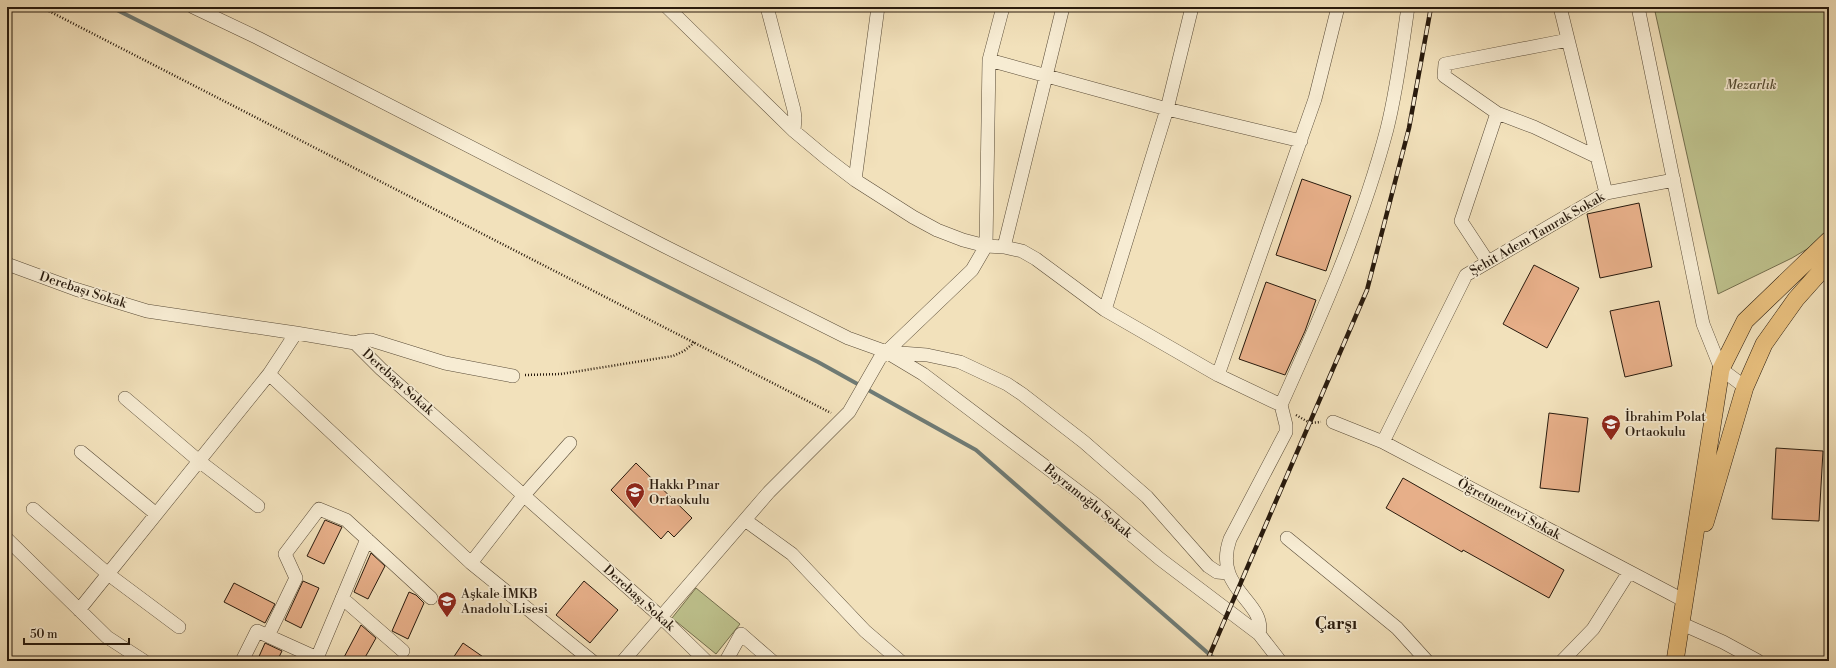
<svg xmlns="http://www.w3.org/2000/svg" width="1836" height="668" viewBox="0 0 1836 668" font-family="'Libre Bodoni',serif">
<rect width="100%" height="100%" fill="#f2e1bb"/>
<filter id="stains"><feTurbulence type="fractalNoise" baseFrequency=".005" numOctaves="4"/><feColorMatrix values="0 0 0 0 .2 0 0 0 0 .09 0 0 0 0 .02 0 0 0 .5 -.17"/></filter>
<radialGradient id="worn" r=".72"><stop offset=".6" stop-color="#630" stop-opacity="0"/><stop offset="1" stop-color="#630" stop-opacity=".3"/></radialGradient>
<path fill="#bec28d" stroke="#736e4d" d="M1654,7H1829V236L1792,258L1718,294Z
M696,588L740,624L716,654L672,618Z"/>
<g fill="none" stroke-linecap="round" stroke-linejoin="round">
<path stroke="#6f7b75" stroke-width="4" d="M111,7L818,362L976,450L1217,661"/>
</g>
<path fill="#e7af89" stroke="#281a0d" d="M1302,179L1351,196L1326,271L1276,255Z
M1639,203L1652,267L1600,278L1587,214Z
M1534,265L1579,288L1547,348L1503,324Z
M1266,282L1316,300L1305,331L1285,375L1239,359Z
M1659,301L1672,366L1625,377L1610,311Z
M1549,413L1588,418L1579,492L1540,488Z
M1776,448L1823,451L1819,521L1772,519Z
M636,463L692,518L674,537L668,531L661,539L611,490Z
M1403,478L1564,570L1549,598L1463,550L1462,552L1386,508Z
M325,520L342,527L324,564L307,556Z
M371,553L385,566L368,599L354,592Z
M303,581L319,588L301,628L285,620Z
M584,581L618,610L590,643L556,615Z
M234,583L275,604L265,623L224,602Z
M409,592L416,595L424,603L408,639L392,631Z
M361,625L376,638L363,661H342Z
M265,643L282,651L277,661H257Z
M463,643L489,661H451Z"/>
<g fill="none" stroke-linecap="round" stroke-linejoin="round">
<g stroke="#5a4c38" stroke-width="14">
<path id="minor" d="M193,7L258,38L664,246L848,338L887,352L927,355L960,362L1007,384L1022,394L1084,442L1147,497L1208,566L1217,572L1228,573
M667,7L794,131L825,157L855,180L913,217L937,230L963,240L986,246L1004,247L1022,251L1036,259L1105,310L1218,375L1281,405
M767,7L794,110L795,118L794,131
M1560,7L1606,193
M1638,7L1703,324L1721,369L1745,387
M989,60L1167,109L1301,141
M1497,113L1534,127L1597,157
M855,180L878,7
M1004,247L1063,7
M1488,262L1461,221L1497,113L1444,76L1445,64L1568,40
M7,264L75,289L147,311L296,333L355,343L381,369L661,617L706,661
M1105,310L1167,109L1192,7
M355,343L361,341L371,340L445,363L513,376
M888,353L923,374L1095,504L1160,559L1259,634L1280,661
M269,374L471,563L592,661
M1218,375L1315,99L1338,7
M125,398L199,461L258,506
M1333,422L1383,442L1683,600
M1383,442L1466,275L1606,193L1674,180
M81,452L156,514
M33,509L108,574L179,627
M745,520L792,554L865,631L900,661
M1287,538L1397,628L1427,661
M7,539L107,637L144,661
M471,563L524,495L570,443
M342,598L403,651
M79,610L269,374L296,333
M1680,623L1723,642L1758,661
M1259,634C1267,601 1212,590 1230,539L1286,432V425L1281,405C1321,316 1362,224 1387,129C1397,89 1402,48 1408,7
M268,636L296,578L285,554L319,509L346,520L431,598
M242,661L257,631L317,658L367,539
M623,661L769,492L849,412L880,358L972,270L986,246L989,60L1003,7
M726,661L741,634L772,661
M1562,661L1593,629L1629,572"/>
</g>
<g stroke="#281a0d" stroke-width="18">
<path id="major" d="M1705,523L1745,387L1764,344L1796,299L1829,262
M1675,661L1721,369L1745,321L1829,240"/>
</g>
<path stroke="#281a0d" stroke-width="2.5" stroke-dasharray="1 2" stroke-linecap="butt" d="M41,7L831,413
M525,375L561,374L673,356L684,351L695,342
M1296,415L1310,423L1321,422"/>
<use href="#minor" stroke="#f7ecd3" stroke-width="13"/>
<use href="#major" stroke="#e9c07e" stroke-width="17"/>
<g stroke="#281a0d" stroke-width="4.5">
<path id="rail" d="M1207,661L1367,290L1409,128L1431,7"/>
</g>
<use href="#rail" stroke="#f7ecd3" stroke-width="3" stroke-dasharray="9" stroke-linecap="butt"/>
</g>
<defs>
<g id="school-pin" transform="scale(1)"><path d="M0 17L-7.5 6A9.5 9.5 0 1 1 7.5 6Z" fill="#8f2418" stroke="#f7ecd3"/><path d="M0-5L7-2L0 1L-7-2ZM-4 1L0 2.5L4 1V4Q0 6-4 4Z" fill="#fff"/></g>
</defs>
<g fill-rule="evenodd">
<use href="#school-pin" x="1611" y="424"/>
<use href="#school-pin" x="635" y="492"/>
<use href="#school-pin" x="447" y="601"/>
</g>
<g text-anchor="middle" dominant-baseline="central" stroke-width="3.5" stroke-linejoin="round" paint-order="stroke">
<g font-size="13" font-style="italic" fill="#554c33" stroke="#f7ecd3">
<text x="1751" y="85">Mezarlık</text>
</g>
<g font-size="13" fill="#281a0d" stroke="#f7ecd3">
<text transform="translate(1537 234) rotate(-30)">Şehit Adem Tamrak Sokak</text>
<text transform="translate(83 290) rotate(18)">Derebaşı Sokak</text>
<text transform="translate(398 382) rotate(42)">Derebaşı Sokak</text>
<text transform="translate(1088 501) rotate(39)">Bayramoğlu Sokak</text>
<text transform="translate(1509 509) rotate(28)">Öğretmenevi Sokak</text>
<text transform="translate(639 598) rotate(42)">Derebaşı Sokak</text>
</g>
<g font-size="13" fill="#281a0d" stroke="#f7ecd3" text-anchor="start">
<text x="1625" y="417">İbrahim Polat<tspan x="1625" dy="15">Ortaokulu</tspan></text>
<text x="649" y="485">Hakkı Pınar<tspan x="649" dy="15">Ortaokulu</tspan></text>
<text x="461" y="594">Aşkale İMKB<tspan x="461" dy="15">Anadolu Lisesi</tspan></text>
</g>
<g font-size="17" font-weight="bold" fill="#281a0d" stroke="#f7ecd3">
<text x="1336" y="624">Çarşı</text>
</g>
</g>
<rect width="1836" height="668" fill="none" stroke="#f2e1bb" stroke-width="24"/>
<rect x="8" y="8" width="1820" height="652" fill="none" stroke="#281a0d" stroke-width="2"/>
<rect x="12" y="12" width="1812" height="644" fill="none" stroke="#281a0d"/>
<path d="M24 638v6h105v-6" fill="none" stroke="#281a0d" stroke-width="2"/>
<text x="30" y="638" font-size="12" fill="#281a0d" stroke="#f7ecd3" stroke-width="3" paint-order="stroke">50 m</text>
<rect width="100%" height="100%" filter="url(#stains)"/>
<rect width="100%" height="100%" fill="url(#worn)"/>
</svg>
